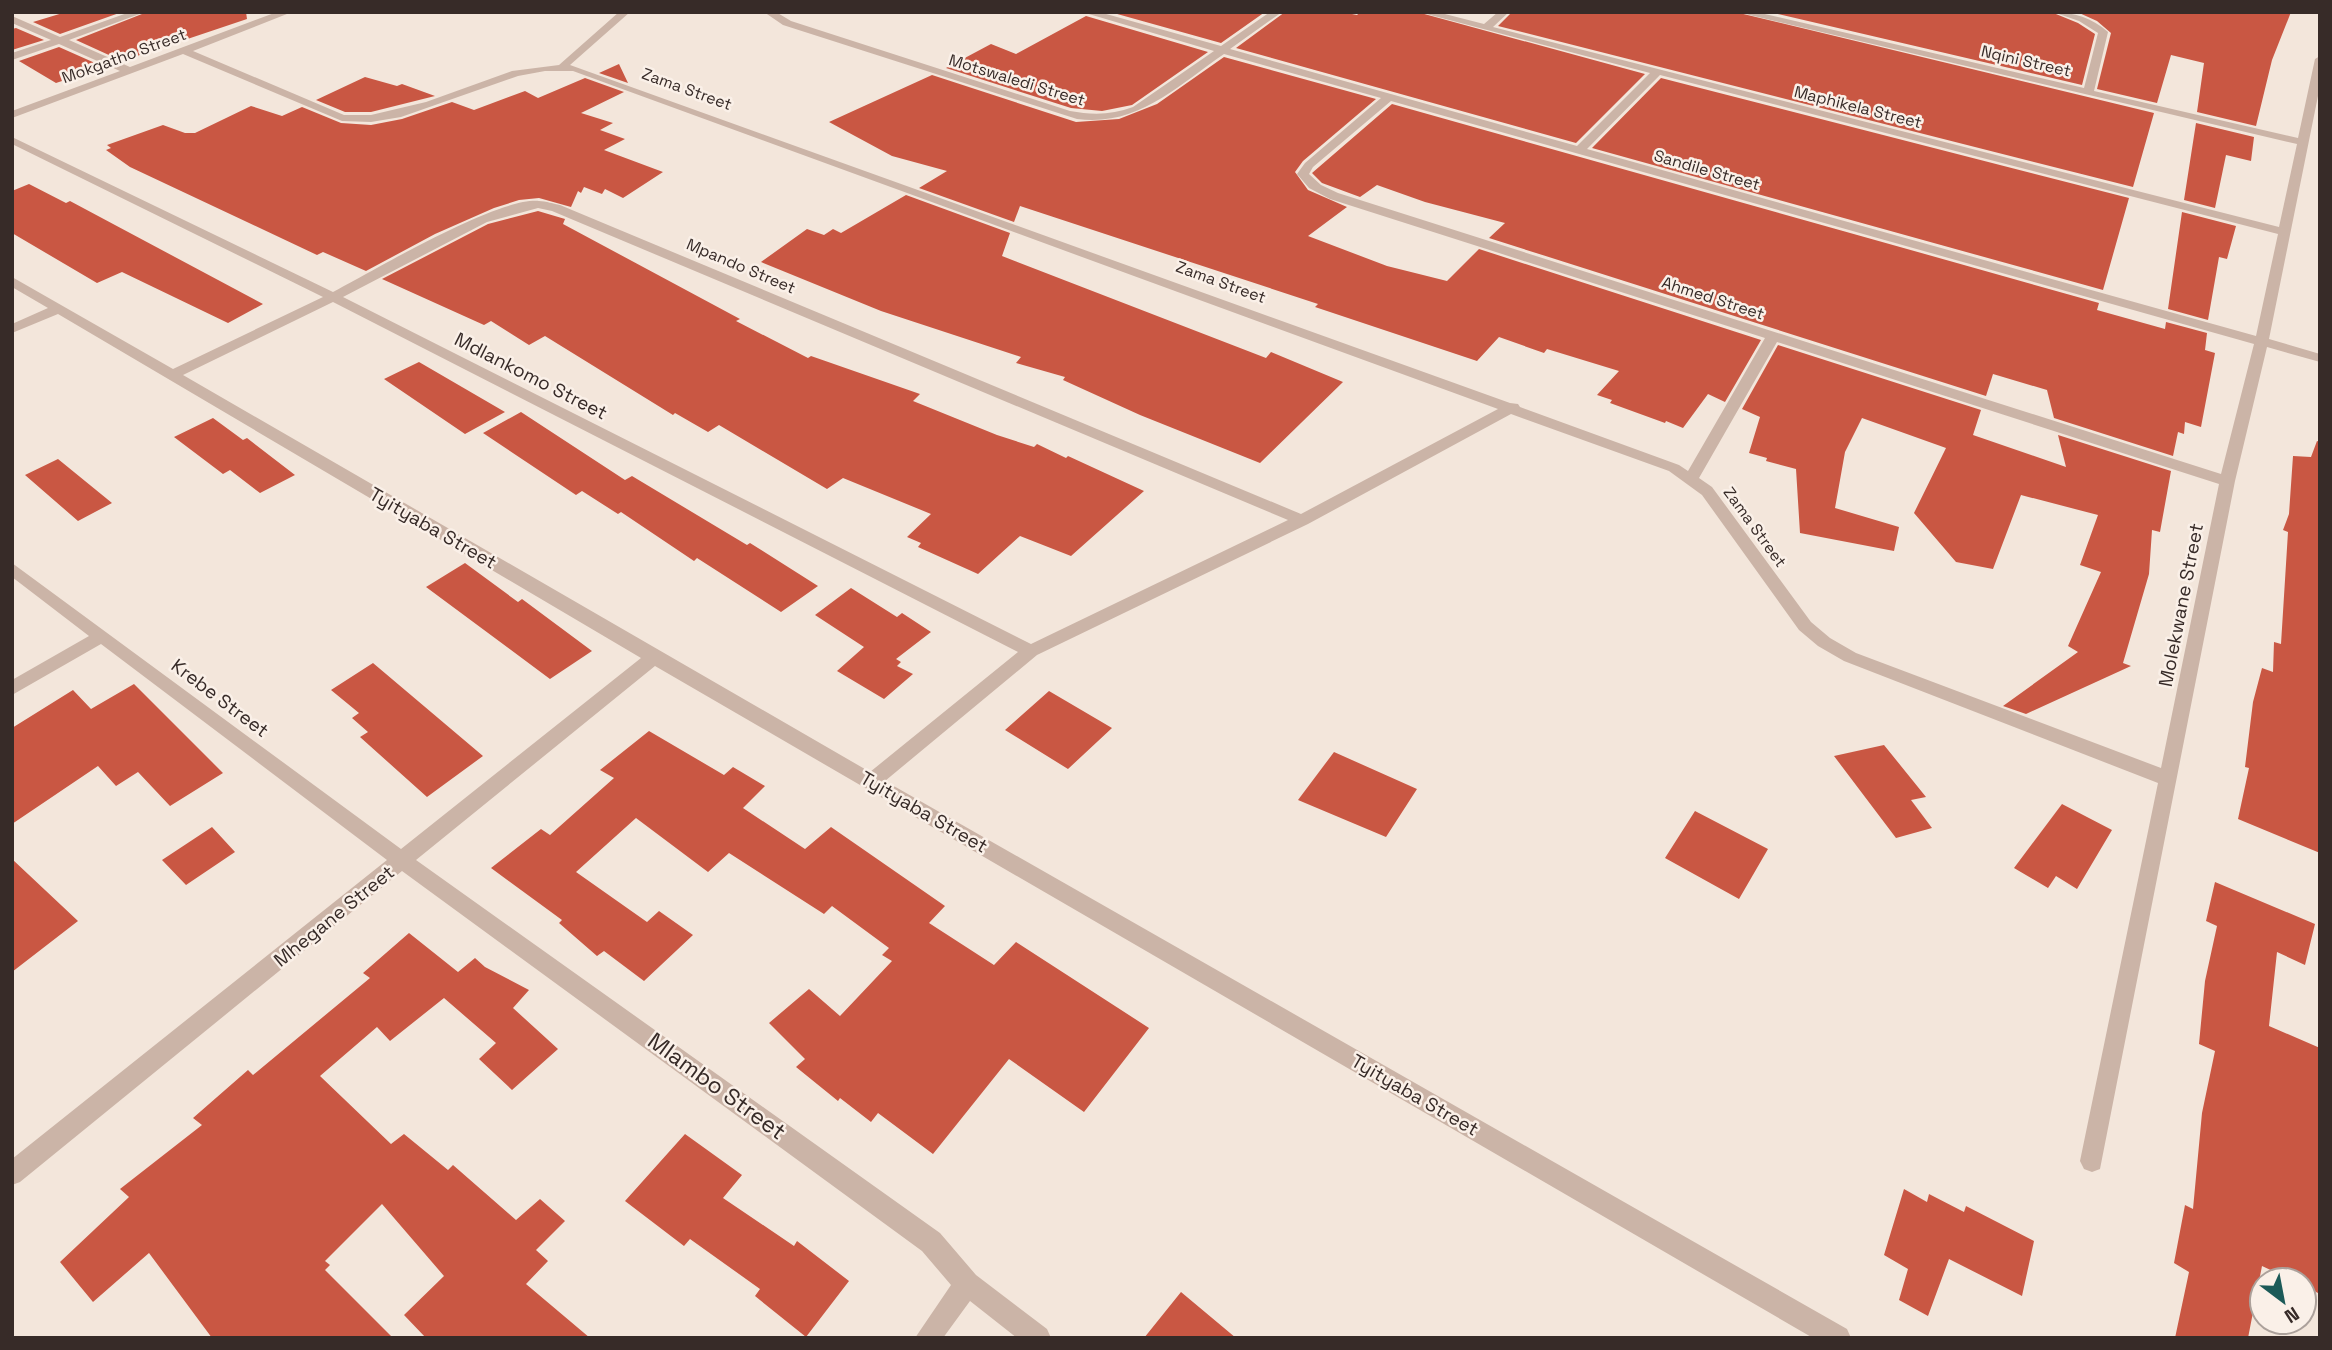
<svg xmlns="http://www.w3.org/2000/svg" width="2332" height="1350" viewBox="0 0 2332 1350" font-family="'Space Grotesk',sans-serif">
<rect width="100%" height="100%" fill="#f3e6db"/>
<path fill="#c95743" d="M66,12H122L60,34L33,22Z
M147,12H246L247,19L122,61L76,40Z
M1110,12H1265L1221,43Z
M1285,12H1342L1357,15L1360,12H1417L1645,74L1576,143L1236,48Z
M1512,12H1735L2154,113L2133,187L1498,26Z
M1769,12H2051L2078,23L2095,34L2082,85Z
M2077,12H2291L2272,60L2256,126L2197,112L2204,63L2171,55L2157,103L2097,89L2111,33L2097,21Z
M1086,16L1208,52L1132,105L1102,111L1071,108L946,68L991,44L1016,54Z
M16,28L44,40L12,50V29Z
M59,47L104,67L56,83L19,61Z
M1224,57L1376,99L1303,161L1295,172L1308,190L1347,207L1308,236L1387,266L1447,281L1479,249L1761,340L1725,402L1708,394L1683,428L1666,421L1665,423L1610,403L1612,400L1597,395L1619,371L1547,349L1544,353L1499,337L1477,361L1315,307L1318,304L1020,206L1014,222L919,188L947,171L892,156L829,122L932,75L1076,122L1119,119L1157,104Z
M619,64L628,83L599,73Z
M365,77L397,86L402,84L435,96L371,112H345L316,100Z
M585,78L624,92L581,113L613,123L600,130L625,139L604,150L663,172L623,198L605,189L602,194L584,187L581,193L578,191L571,207L539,198L519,200L494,208L435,234L366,271L323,252L317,255L130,167L106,150L111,148L107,145L163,125L185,133H195L251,106L282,116L302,107L341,123L371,125L402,119L452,102L474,110L525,91L538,98Z
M1661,78L2129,198L2103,290L1592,148Z
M1392,104L2099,303L2097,310L2165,329L2166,322L2207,333L2205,350L2215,353L2201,427L2185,422L2184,434L2178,432L2173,456L2054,418L2047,390L1993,374L1986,396L1489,238L1505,223L1425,202L1377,185L1360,197L1322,183L1312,173Z
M2196,123L2254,137L2251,161L2226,155L2215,208L2184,200Z
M29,184L66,203L70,201L263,304L228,323L122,272L97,283L12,233V191Z
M906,195L1010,233L1002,256L1266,358L1271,352L1343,382L1260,463L1140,415L1063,380L1065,377L1016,363L1021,357L881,311L761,262L807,229L824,235L833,229L841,233Z
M538,211L565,219L563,224L740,319L736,321L808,358L811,356L920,394L913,401L997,435L1034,447L1037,444L1066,458L1068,456L1144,491L1071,556L1020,536L978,574L918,547L921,543L907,537L931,514L843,478L827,489L719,425L708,432L675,413L673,415L545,336L529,345L491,321L484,325L382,279L488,224Z
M2182,212L2236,226L2227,259L2219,257L2208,320L2168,309Z
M1778,345L1981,410L1973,435L2066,467L2058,435L2171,471L2160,532L2152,530L2149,574L2123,663L2131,666L2026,714L2003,706L2078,652L2068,646L2101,572L2080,565L2098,515L2021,495L1993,569L1956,562L1914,513L1946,448L1862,418L1845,452L1835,508L1899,527L1894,551L1800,533L1796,469L1766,461L1767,458L1749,453L1760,417L1742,409Z
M419,362L505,412L465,434L384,379Z
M521,412L625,480L632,476L747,545L750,543L818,586L781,612L697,558L694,561L621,512L618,514L582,491L576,495L483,433Z
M213,418L243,440L247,438L295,475L260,493L230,470L223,474L174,437Z
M2317,441L2320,442V853L2238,819L2249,768L2245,767L2253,702L2262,668L2273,672L2274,642L2281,644L2288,532L2283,530L2289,514L2293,456L2311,457Z
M58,459L112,503L78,521L25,475Z
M465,563L518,602L522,599L592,651L550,679L426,587Z
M851,588L897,617L902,613L931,632L896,659L901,662L897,666L913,674L884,699L837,671L864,647L815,615Z
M373,663L483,756L427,797L360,737L368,732L352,718L359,713L331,690Z
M134,684L223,773L170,806L138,772L116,786L98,766L12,824V728L73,690L91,709Z
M1049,691L1112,728L1068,769L1005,730Z
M649,731L724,775L733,767L765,786L743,808L805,849L831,827L945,906L929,923L994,965L1016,942L1149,1028L1084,1112L1009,1059L933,1154L878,1113L871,1122L840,1098L838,1101L796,1067L805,1059L769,1023L809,989L840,1016L892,961L882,955L889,948L832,906L824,914L729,853L708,872L636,818L576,872L647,922L659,911L693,935L644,981L604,951L597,956L559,923L562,920L491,868L541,829L550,835L614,778L600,770Z
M1884,745L1926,797L1911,800L1932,828L1896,838L1834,756Z
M1334,752L1417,789L1386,837L1298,800Z
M2062,804L2112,830L2077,889L2056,876L2048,888L2014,868Z
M1695,811L1768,849L1739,899L1665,858Z
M212,827L235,852L186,885L162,860Z
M12,859L78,921L12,972Z
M2215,882L2315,924L2305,965L2277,952L2269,1026L2320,1048V1294L2304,1286V1280H2292L2262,1266L2248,1338H2175L2189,1272L2174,1263L2185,1205L2193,1209L2202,1113L2215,1051L2199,1044L2205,981L2217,926L2206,921Z
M409,933L458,972L475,958L485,967L529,990L513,1008L558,1049L512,1090L479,1059L496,1043L444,998L390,1041L377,1027L320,1076L391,1144L404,1134L448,1170L453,1165L516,1220L540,1199L565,1221L536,1250L548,1261L526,1284L590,1338H426L404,1315L444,1276L382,1204L325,1261L330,1265L325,1270L393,1338H212L149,1253L93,1302L60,1262L129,1197L120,1189L202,1125L193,1118L248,1070L253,1075L370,978L363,973Z
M685,1134L742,1175L723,1198L794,1246L797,1241L849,1281L806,1337L755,1296L760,1289L690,1239L684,1246L625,1201Z
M1904,1189L1927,1202L1929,1194L1964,1212L1966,1206L2034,1241L2022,1296L1949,1259L1928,1316L1899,1300L1908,1269L1884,1255Z
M1181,1292L1236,1338H1144Z"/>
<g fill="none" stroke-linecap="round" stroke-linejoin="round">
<path fill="#cbb4a7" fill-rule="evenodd" d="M130,12H145L69,40L130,67L277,12H292L193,51L344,115H371L426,102L512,71L559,65L619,12H630L570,65L1510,403L1518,404L1520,407L1679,465L1688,471L1765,338L1330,199L1309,188L1297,174L1305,163L1381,98L1224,54C1177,86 1138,127 1077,119L783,25L764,12H776L791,21L1070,111C1092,115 1112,115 1133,107L1214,51L1082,12H1099L1221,46L1270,12H1282L1230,49L1577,146L1650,73L1419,12H1437L1484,24L1498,12H1509L1493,27L2279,227L2297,144L1737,12H1756L2084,88L2098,33L2079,21L2053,12C2074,12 2092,18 2108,32L2094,91L2298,138L2315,59L2320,56V86L2269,339L2320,354V362L2267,347L2235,481L2100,1169L2092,1172L2084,1169L2080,1161L2158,783L1844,661L1818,646L1799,630L1702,495L1669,471L1511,414L1308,524L1037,655L885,781L1847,1329L1851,1338H1813L655,666L416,860L940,1233L976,1275L1047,1329L1051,1338H1017L970,1301L943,1338H915L951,1285L922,1251L402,871L20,1182L12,1185V1159L387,860L101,644L12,695V680L89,636L12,577V563L401,849L641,658L58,314L12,333V324L48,308L12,287V277L173,369L323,297L12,144V137L333,292C375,270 497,197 539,201C546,201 554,204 560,205L1301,514L1498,409L573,71H545L518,76L401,117L371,122L342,121L183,54L12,118V111L120,71L59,44L12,60V53L51,40L12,23V16L60,37ZM1660,75L2278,234L2256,336L1587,149ZM1391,101L2254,344L2221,474L1338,193L1321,185L1309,174L1313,167ZM538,208L552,211L1288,520L1031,644L343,297L487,222ZM333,302L1018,652L870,772L183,375ZM1777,342L2219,484L2161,768L1856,653L1830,638L1811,622L1712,487L1699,478Z"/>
</g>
<g text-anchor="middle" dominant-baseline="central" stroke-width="5" stroke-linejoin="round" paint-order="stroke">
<g font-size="16" fill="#372b28" stroke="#faf0e8">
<text transform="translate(124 56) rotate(-20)">Mokgatho Street</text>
<text transform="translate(2026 61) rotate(13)">Nqini Street</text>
<text transform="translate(1017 80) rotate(17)">Motswaledi Street</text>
<text transform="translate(687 89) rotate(20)">Zama Street</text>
<text transform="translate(1858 107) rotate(14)">Maphikela Street</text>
<text transform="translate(1707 170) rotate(16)">Sandile Street</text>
<text transform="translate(741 266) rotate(23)">Mpando Street</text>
<text transform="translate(1221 282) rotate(20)">Zama Street</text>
<text transform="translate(1713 298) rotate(18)">Ahmed Street</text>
<text transform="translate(1755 527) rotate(54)">Zama Street</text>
</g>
<g font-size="19" fill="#372b28" stroke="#faf0e8">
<text transform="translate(531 376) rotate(27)">Mdlankomo Street</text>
<text transform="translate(433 528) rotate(30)">Tyityaba Street</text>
<text transform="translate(2181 605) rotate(-79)">Molekwane Street</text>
<text transform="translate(220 698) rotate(37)">Krebe Street</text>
<text transform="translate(924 812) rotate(30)">Tyityaba Street</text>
<text transform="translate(334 916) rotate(-39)">Mhegane Street</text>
<text transform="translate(1415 1095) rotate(30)">Tyityaba Street</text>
</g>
<g font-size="23" fill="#372b28" stroke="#faf0e8">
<text transform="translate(717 1086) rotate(36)">Mlambo Street</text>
</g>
</g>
<rect width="2332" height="1350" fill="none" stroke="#372b28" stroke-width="28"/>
<g transform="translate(2283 1301) rotate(148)"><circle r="33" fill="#faf0e8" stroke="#aca19b" stroke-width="2"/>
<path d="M0-5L12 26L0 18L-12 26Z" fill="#1c5a58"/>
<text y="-10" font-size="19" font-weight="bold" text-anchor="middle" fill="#372b28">N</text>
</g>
</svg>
